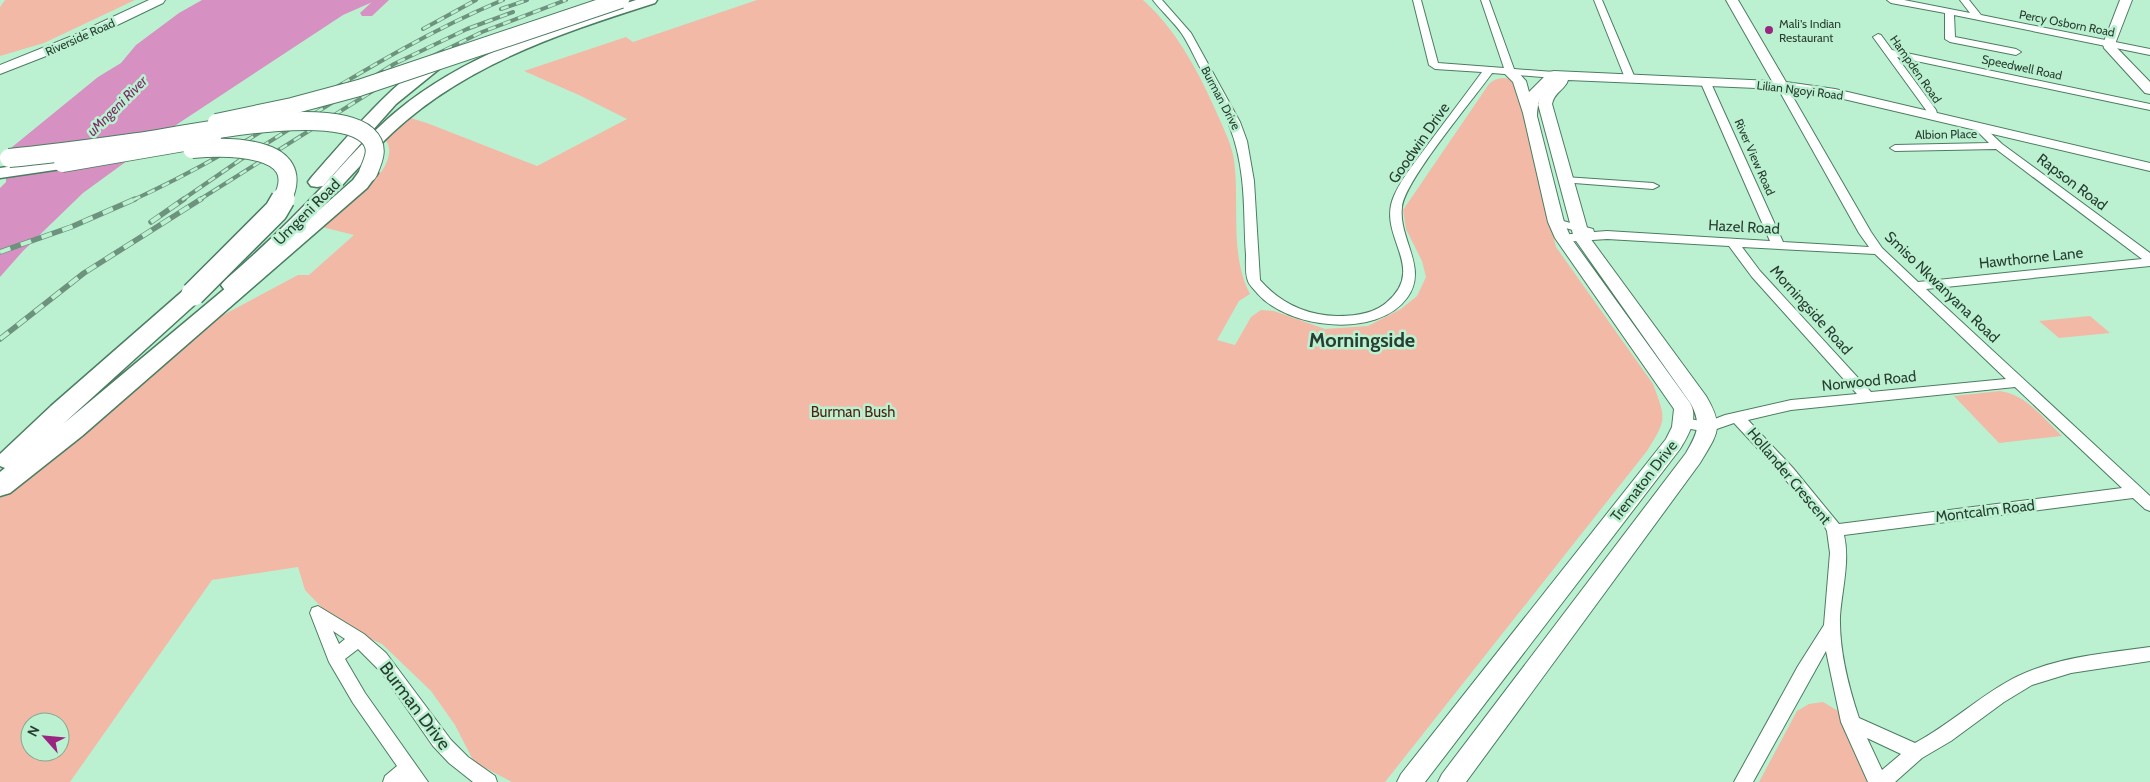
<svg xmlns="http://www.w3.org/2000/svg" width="2150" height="782" font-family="Cabin,sans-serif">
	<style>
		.green { fill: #f2b9a7; fill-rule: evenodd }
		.water { fill: #d690c1 }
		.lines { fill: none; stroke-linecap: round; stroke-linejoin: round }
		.river { fill: #d690c1; fill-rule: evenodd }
		.street-casing { stroke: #4b7d61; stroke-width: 2 }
		.secondary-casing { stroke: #4b7d61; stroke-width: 2 }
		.primary-casing { stroke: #4b7d61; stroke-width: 3 }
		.highway-casing { stroke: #4b7d61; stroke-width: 3 }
		.street { fill: #fff; fill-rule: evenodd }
		.secondary { fill: #fff; fill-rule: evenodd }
		.primary { fill: #fff; fill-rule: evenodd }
		.highway { fill: #fff; fill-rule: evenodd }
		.rail-far1-casing { stroke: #6d927d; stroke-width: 4 }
		.rail-casing { stroke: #6d927d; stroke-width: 5.5 }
		.rail-far1 { stroke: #bbf1d1; stroke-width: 2.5; stroke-dasharray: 8; stroke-linecap: butt }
		.rail { stroke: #bbf1d1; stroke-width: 4; stroke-dasharray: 11; stroke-linecap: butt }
		.primary-bridge-casing { stroke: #4b7d61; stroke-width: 18; stroke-linecap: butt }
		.highway-bridge-far1-casing { stroke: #4b7d61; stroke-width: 20; stroke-linecap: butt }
		.highway-bridge-casing { stroke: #4b7d61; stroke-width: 26; stroke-linecap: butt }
		.primary-bridge { stroke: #fff; stroke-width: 16 }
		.highway-bridge-far1 { stroke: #fff; stroke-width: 18 }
		.highway-bridge { stroke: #fff; stroke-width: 23 }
		.poi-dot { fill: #9a2580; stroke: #bbf1d1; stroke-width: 2 }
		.labels { text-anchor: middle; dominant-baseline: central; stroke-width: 5; stroke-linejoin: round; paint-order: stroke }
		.far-poi-label { font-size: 12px; fill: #293e32; stroke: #bbf1d1; text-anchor: start }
		.far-street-label { font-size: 12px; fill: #293e32; stroke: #bbf1d1 }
		.far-water-label { font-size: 14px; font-style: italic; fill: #7d2b69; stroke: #bbf1d1 }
		.street-label { font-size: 15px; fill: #293e32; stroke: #bbf1d1 }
		.park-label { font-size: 15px; fill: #521f0e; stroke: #bbf1d1 }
		.near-street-label { font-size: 18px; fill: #293e32; stroke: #bbf1d1 }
		.district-label { font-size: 20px; font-weight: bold; fill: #293e32; stroke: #bbf1d1 }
	</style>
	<rect width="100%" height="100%" fill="#bbf1d1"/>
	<!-- green -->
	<g class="green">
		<polygon points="5,0 135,0 44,43 0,56 0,7"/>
		<path d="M757,0H1143C1179,32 1201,77 1220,120C1225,132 1232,146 1234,160C1240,203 1229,254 1250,294L1239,301L1217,340L1235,345L1251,317L1261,310L1274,311L1325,329L1368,326L1401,309L1417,296L1426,277L1422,261L1406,229L1403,210L1489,84C1497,77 1506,76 1516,82L1526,129L1556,247L1653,384C1666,419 1667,419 1647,451L1385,782H512L474,762L455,725L431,691L382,644L352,631L328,614L305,590L298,567L212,580L70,782H0V498L212,321L298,275H309L354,235L322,227L382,171C388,161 393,149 385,139L407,117L427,123L537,166L627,119L581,96L524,71L626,37L633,42ZM30,722H60V752H30Z"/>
		<polygon points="2090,316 2110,333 2059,338 2039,321"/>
		<path d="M2000,391C2027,395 2043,418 2062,436L1999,443L1954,396Z"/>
		<polygon points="1823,702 1840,712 1883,782 1759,782 1797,711 1809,704"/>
	</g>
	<!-- water -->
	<polygon class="water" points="202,0 377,0 343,15 179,123 83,193 23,251 0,277 0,188 6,182 6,152 98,77 121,63 136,45 179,13"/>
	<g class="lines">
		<!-- river -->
		<polygon class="river" points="374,0 389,0 372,16 362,16 360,13"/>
		<defs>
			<g id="street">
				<path d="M1153,0H1162L1191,33L1240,122L1247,141L1254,181L1260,280C1280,303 1306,315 1337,316C1354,316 1374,314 1387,302C1428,267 1376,236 1394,196C1400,182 1409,170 1418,158C1439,129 1461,101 1482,72L1435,69L1429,65L1413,0H1421L1438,63L1504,68L1481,0H1489L1514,69L1554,72L1559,75L1554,78L1492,73C1473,100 1405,180 1402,207C1398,239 1429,268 1407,298C1377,339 1288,329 1257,293C1254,289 1249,285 1248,281C1245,274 1246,262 1246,255C1244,229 1245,204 1242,179C1237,133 1223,110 1202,71C1195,59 1190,46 1182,34C1174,22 1162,12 1153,0Z"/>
				<polygon points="1594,0 1602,0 1635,78 1633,80 1627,80 1625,78"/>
				<polygon points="1887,0 1904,0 1970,13 1960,0 1969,0 1981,15 2150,49 2150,55 1954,15 1955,37 2016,49 2021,52 2016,55 1950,42 1945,39 1945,13 1891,3"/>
				<polygon points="1878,34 1881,35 1892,50 2150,104 2150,110 1897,57 1936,110 1938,117 1937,119 1929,119 1926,110 1873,37"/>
				<path d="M1705,78L1710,81L1783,242L1869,247L1859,233L1776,85L1781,82L1786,85L1871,232L1882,248L1918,282L2142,259L1996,149L1895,151L1890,148L1895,145L1989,143L1973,127L1978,124L1982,125L2002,144L2150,253V266L1926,289L2150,496V511L2145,509L2133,498L1844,535C1850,561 1842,589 1840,616C1839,650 1848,685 1859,718L1915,743C1947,726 1974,701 2005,683C2049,657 2101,654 2150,647V661L2071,673L2032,685L2004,702L1951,741L1922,758L1895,782H1868L1841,722L1826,651L1753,782H1734L1798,666L1824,625L1830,553L1827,531L1824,525L1773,465L1734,423L1708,432L1679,427L1677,423L1679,419L1684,418L1707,422L1725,415L1791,400L1857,394L1752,277L1729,246L1607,239L1563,242L1557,238L1559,235L1583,233L1552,224L1550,222L1556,219L1593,229L1594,232L1607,231L1770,241L1700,81ZM1742,247L1875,254L2006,379L1871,392L1760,271ZM2015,387L2122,488L1839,524L1793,468L1748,420L1791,410ZM1867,738L1901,754L1882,770Z"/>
				<polygon points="1565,177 1653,183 1659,186 1653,189 1561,182 1559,180 1561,178"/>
				<path d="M318,606L364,634L386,653L451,740L468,757L495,776L497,782H473L449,763L433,746L382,673L358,649L345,659L365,693L428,782H383L385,776L397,766L353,703L329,662L310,613L312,608ZM333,631L345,639L339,644Z"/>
			</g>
			<g id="secondary">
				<polygon points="149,0 165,0 163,3 82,42 0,74 0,65 72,36"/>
				<path d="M1726,0H1738L1786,82L1835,89L2150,163V171L1835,97L1781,89L1568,80C1566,89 1554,92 1552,104L1590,238L1706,396C1725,428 1717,434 1700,463L1466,782H1438L1442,774L1686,453C1697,434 1702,425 1691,404L1574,238L1538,104L1540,98C1538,104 1537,110 1537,116L1564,222L1571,238L1690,403C1699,418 1688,436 1680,449L1425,782H1397L1401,774L1666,439L1672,427L1674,409L1555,238L1548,222L1523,113L1513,82L1503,72L1505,69H1515L1526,81L1529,92L1549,72L1554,71L1772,81Z"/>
				<polygon points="2120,0 2132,0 2115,44 2116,47 2150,82 2150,94 2145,93 2104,48 2103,44"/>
			</g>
			<g id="primary">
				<path d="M636,0H657L655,3C555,35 454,68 379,146C343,183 310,222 272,258C262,268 251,281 239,288C234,291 229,291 224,289L221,285L224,281C259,251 291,220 323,186C347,161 370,133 397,111C466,54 552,27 636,0Z"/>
				<path d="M442,57L447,58L449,61L396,104L323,186L317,187L311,186L308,182L311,178C338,148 404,66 442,57Z"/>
				<polygon points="62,159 68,160 70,164 68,168 0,178 0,168"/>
			</g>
			<polygon id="highway" points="368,167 375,169 378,173 367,188 82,436 10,493 0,496 0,472 5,468 0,466 0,454 51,406 185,289 193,287 201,289 204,294 201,299 63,424 319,210 353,180 361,169"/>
		</defs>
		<!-- street casing -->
		<use href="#street" class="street-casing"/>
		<!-- secondary casing -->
		<use href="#secondary" class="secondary-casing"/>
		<!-- primary casing -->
		<use href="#primary" class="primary-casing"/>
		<!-- highway casing -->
		<use href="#highway" class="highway-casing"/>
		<!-- street -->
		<use href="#street" class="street"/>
		<!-- secondary -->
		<use href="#secondary" class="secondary"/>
		<!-- primary -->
		<use href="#primary" class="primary"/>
		<!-- highway -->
		<use href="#highway" class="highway"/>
		<defs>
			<g id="rail-far1">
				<polyline points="501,9 527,0"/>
				<polyline points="423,29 476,0"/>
				<path d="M133,200C261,142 373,54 503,0"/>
				<polyline points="182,200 240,160 394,64 467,29 513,12"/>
				<polyline points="199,200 414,65 482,32 566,0"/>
			</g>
			<g id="rail">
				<polyline points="151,222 184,199"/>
				<polyline points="0,252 71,227 135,199"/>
				<polyline points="0,339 84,273 201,199"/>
			</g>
		</defs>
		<!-- rail-far1 casing -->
		<use href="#rail-far1" class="rail-far1-casing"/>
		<!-- rail casing -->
		<use href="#rail" class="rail-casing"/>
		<!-- rail-far1 -->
		<use href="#rail-far1" class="rail-far1"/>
		<!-- rail -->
		<use href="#rail" class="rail"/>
		<defs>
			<g id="primary-bridge">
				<polyline points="216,122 292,106 359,88 621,0"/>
				<polyline points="62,164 213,138"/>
			</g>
			<g id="highway-bridge-far1">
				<path d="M192,149C225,146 310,144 282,200"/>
				<path d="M9,158C52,154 95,148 138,142C186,135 330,103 367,135C380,147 374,159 368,173"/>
			</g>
			<polyline id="highway-bridge" points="193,294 276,211 283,199"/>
		</defs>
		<!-- primary-bridge casing -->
		<use href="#primary-bridge" class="primary-bridge-casing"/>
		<!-- highway-bridge-far1 casing -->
		<use href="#highway-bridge-far1" class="highway-bridge-far1-casing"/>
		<!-- highway-bridge casing -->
		<use href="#highway-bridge" class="highway-bridge-casing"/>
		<!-- primary-bridge -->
		<use href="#primary-bridge" class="primary-bridge"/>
		<!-- highway-bridge-far1 -->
		<use href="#highway-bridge-far1" class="highway-bridge-far1"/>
		<!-- highway-bridge -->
		<use href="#highway-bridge" class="highway-bridge"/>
	</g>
	<!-- markers -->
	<circle class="poi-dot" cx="1769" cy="30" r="5"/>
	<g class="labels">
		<!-- far-poi labels -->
		<g class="far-poi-label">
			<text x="1779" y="23">Mali's Indian<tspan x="1779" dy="14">Restaurant</tspan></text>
		</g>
		<!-- far-street labels -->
		<g class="far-street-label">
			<text transform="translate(2067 23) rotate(11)">Percy Osborn Road</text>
			<text transform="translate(80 37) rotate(-24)">Riverside Road</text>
			<text transform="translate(2022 67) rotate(12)">Speedwell Road</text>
			<text transform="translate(1916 69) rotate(55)">Hampden Road</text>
			<text transform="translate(1800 90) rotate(7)">Lilian Ngoyi Road</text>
			<text transform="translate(1221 98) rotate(62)">Burman Drive</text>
			<text transform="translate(1946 134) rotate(-1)">Albion Place</text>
			<text transform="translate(1755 157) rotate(66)">River View Road</text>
		</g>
		<!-- far-water labels -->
		<g class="far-water-label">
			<text transform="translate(117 106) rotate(-45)">uMngeni River</text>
		</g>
		<!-- street labels -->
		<g class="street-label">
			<text transform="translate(1419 143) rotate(-55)">Goodwin Drive</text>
			<text transform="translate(2072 182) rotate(37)">Rapson Road</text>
			<text transform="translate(307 212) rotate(-45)">Umgeni Road</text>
			<text transform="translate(1744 227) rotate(3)">Hazel Road</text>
			<text transform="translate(2031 258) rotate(-6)">Hawthorne Lane</text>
			<text transform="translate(1942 287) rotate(44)">Smiso Nkwanyana Road</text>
			<text transform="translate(1811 310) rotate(48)">Morningside Road</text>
			<text transform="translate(1869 381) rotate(-6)">Norwood Road</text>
			<text transform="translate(1789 476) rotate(50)">Hollander Crescent</text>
			<text transform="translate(1644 481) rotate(-52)">Trematon Drive</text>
			<text transform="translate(1985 511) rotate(-7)">Montcalm Road</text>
		</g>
		<!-- park labels -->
		<g class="park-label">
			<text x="853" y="412">Burman Bush</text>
		</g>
		<!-- near-street labels -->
		<g class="near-street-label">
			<text transform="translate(415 706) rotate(53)">Burman Drive</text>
		</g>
		<!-- district labels -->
		<g class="district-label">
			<text x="1362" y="340">Morningside</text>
		</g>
	</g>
	<!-- north arrow -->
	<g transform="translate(45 737) rotate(297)"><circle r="24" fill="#bbf1d1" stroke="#81a991"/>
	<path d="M0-4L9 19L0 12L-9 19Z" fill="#9a2580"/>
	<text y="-8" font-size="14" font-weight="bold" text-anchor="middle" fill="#293e32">N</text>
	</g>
</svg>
